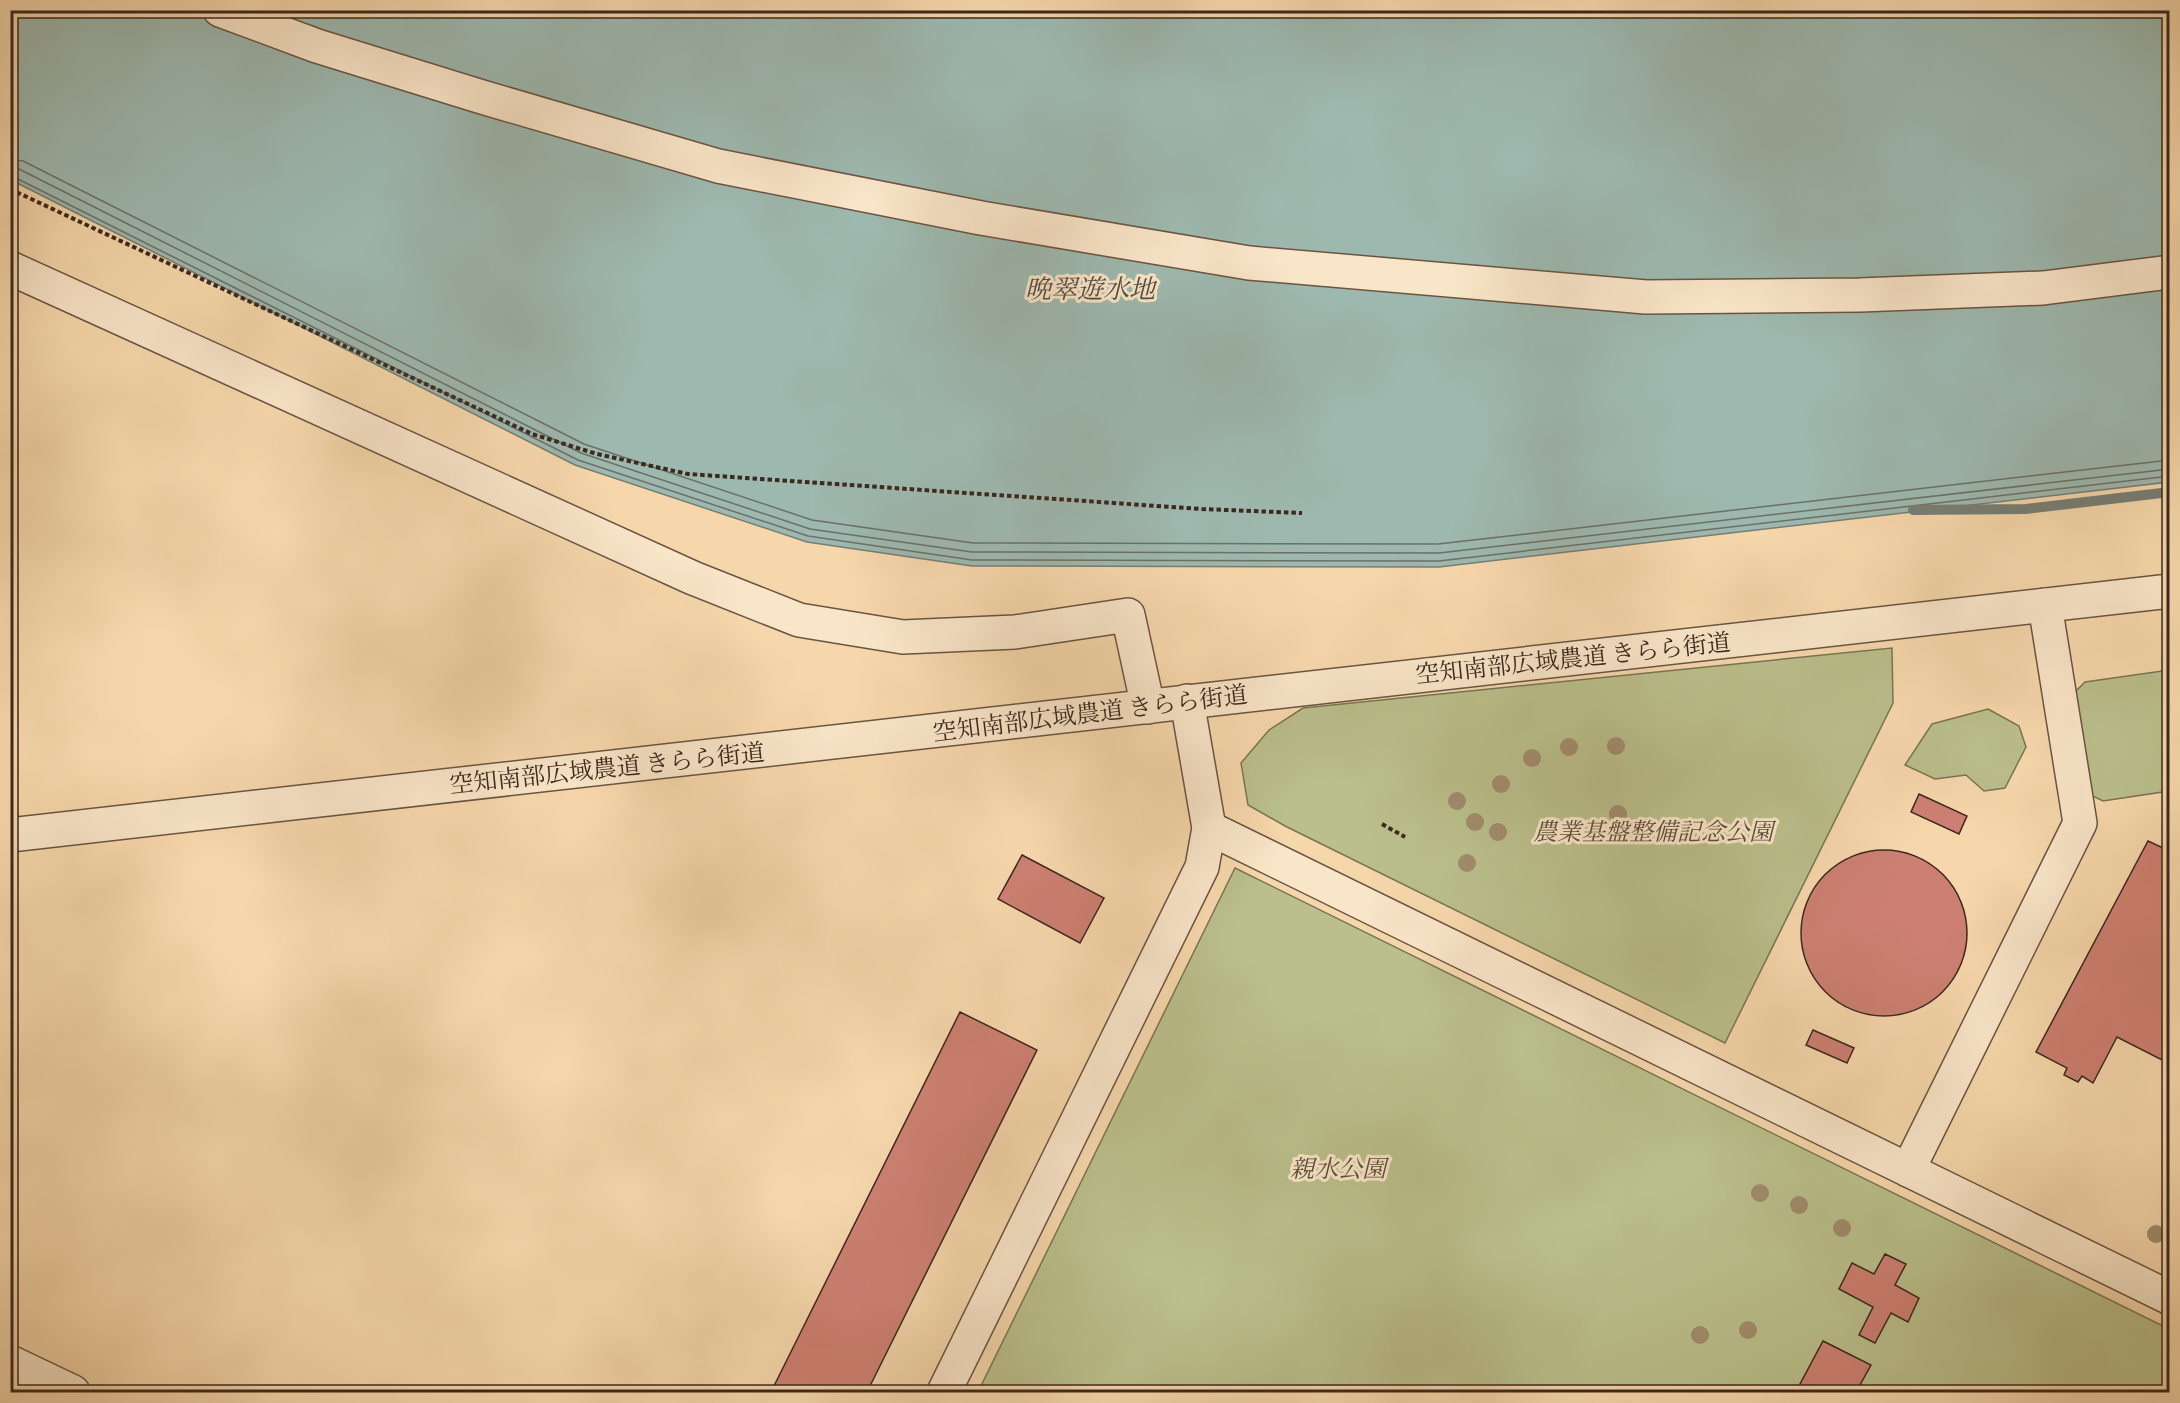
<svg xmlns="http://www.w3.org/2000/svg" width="2180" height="1403" font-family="'EB Garamond','Noto Serif JP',serif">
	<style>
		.green { fill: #babf8b; stroke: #7a7455; stroke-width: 1.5 }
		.water { fill: #9db8af; stroke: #767e75; stroke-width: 1.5 }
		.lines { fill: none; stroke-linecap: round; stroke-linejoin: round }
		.shore { stroke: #6c7067; stroke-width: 1.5 }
		.stream { stroke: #767e75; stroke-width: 10 }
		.building { fill: #cd8072; stroke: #3b281f; stroke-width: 1.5 }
		.minor-casing { stroke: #6a5442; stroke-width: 36 }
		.path { stroke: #3b281f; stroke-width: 4; stroke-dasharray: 4.5 3; stroke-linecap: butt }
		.minor { stroke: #f9e5c8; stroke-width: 33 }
		.tree { fill: #a18c6d }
		.labels { text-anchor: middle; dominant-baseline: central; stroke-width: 6; stroke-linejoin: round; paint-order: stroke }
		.street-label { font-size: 24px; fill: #3b281f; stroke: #f9e5c8 }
		.park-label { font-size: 24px; font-style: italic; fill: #5b4e3a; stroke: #f9e5c8 }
		.water-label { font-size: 26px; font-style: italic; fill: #544c43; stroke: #f9e5c8 }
	</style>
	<rect width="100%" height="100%" fill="#f6d7ab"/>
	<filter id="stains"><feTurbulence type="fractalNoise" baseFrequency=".00333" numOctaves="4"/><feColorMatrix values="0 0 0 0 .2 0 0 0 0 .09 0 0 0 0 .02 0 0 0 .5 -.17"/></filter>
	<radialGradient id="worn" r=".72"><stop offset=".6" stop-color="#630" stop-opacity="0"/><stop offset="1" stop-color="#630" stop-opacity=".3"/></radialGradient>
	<!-- green -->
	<g class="green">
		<polygon points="1892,648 1893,703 1725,1043 1285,826 1248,805 1241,763 1269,730 1303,708"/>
		<polygon points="2169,670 2169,791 2103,801 2070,785 2072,695 2085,682"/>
		<polygon points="1988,709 2019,726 2026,747 2005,788 1984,791 1966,775 1935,779 1905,765 1932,724"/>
		<polygon points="1235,868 2169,1329 2169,1392 978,1392"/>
	</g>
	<!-- water -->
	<polygon class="water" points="10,11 2169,11 2169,482 1439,567 972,566 807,542 575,465 11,180"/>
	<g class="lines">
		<!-- shore -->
		<g class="shore">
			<polyline points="10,159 23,161 584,444 812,520 973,543 1438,544 2170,460"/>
			<polyline points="10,168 19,169 581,453 810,529 972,552 1439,553 2170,469"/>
			<polyline points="10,175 578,460 808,536 972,560 1439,561 2170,476"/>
		</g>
		<!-- stream -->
		<polyline class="stream" points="1913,510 2026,509 2170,492"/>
	</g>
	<!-- building -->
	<g class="building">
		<polygon points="1919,794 1967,816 1959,834 1911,812"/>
		<polygon points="2148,841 2163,848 2167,842 2170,843 2170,1064 2117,1037 2093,1083 2082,1076 2078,1082 2064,1075 2067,1068 2036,1052"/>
		<circle cx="1884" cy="933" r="83"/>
		<polygon points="1022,855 1104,898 1080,943 998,899"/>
		<polygon points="960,1012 1037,1050 867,1392 771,1392"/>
		<polygon points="1813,1030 1854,1048 1847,1063 1806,1045"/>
		<polygon points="1885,1254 1906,1264 1895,1285 1919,1298 1908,1322 1891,1313 1875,1343 1859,1335 1873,1307 1839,1289 1852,1263 1874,1274"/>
		<polygon points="1823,1341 1871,1365 1856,1392 1811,1392 1799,1386"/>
	</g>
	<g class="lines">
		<defs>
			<g id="minor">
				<polyline points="220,10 317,46 482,97 718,166 981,218 1249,263 1646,297 1860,295 2043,288 2170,272"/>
				<polyline points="10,268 693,578 799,620 903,637 1015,632 1128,615 1148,707"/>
				<polyline points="1209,828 2170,1298"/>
				<polyline points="10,835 2170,591"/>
				<polyline points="1908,1170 2080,823 2045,605"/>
				<polyline points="10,1362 73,1392"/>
				<polyline points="944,1392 1202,867 1209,828 1187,701"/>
			</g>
		</defs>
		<!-- minor casing -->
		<use href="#minor" class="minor-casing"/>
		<!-- path -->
		<g class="path">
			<polyline points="10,189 532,434 597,454 688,474 1202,509 1302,513"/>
			<polyline points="1382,824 1405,837"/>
			<path d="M1587,1392C1619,1389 1650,1384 1681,1392"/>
		</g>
		<!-- minor -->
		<use href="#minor" class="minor"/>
	</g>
	<!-- trees -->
	<g class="tree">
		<circle cx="1616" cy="746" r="9"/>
		<circle cx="1569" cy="747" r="9"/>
		<circle cx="1532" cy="758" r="9"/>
		<circle cx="1501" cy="784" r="9"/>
		<circle cx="1457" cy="801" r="9"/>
		<circle cx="1618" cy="814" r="9"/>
		<circle cx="1475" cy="822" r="9"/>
		<circle cx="1498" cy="832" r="9"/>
		<circle cx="1467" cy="863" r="9"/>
		<circle cx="1760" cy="1193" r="9"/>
		<circle cx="1799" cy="1205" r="9"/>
		<circle cx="1842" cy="1228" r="9"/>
		<circle cx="2156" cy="1234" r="9"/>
		<circle cx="1748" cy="1330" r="9"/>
		<circle cx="1700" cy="1335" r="9"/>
	</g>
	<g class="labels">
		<!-- street labels -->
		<g class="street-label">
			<text transform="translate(1573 658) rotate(-6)">空知南部広域農道 きらら街道</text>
			<text transform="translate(1090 713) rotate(-7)">空知南部広域農道 きらら街道</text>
			<text transform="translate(607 768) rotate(-6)">空知南部広域農道 きらら街道</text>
		</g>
		<!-- park labels -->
		<g class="park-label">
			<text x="1653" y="831">農業基盤整備記念公園</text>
			<text x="1338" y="1168">親水公園</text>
		</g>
		<!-- water labels -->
		<g class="water-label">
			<text x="1090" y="289">晩翠遊水地</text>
		</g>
	</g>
	<!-- margin -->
	<rect width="2180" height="1403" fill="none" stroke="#f6d7ab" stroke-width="36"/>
	<rect x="12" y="12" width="2156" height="1379" fill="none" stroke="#3b281f" stroke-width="3"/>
	<rect x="18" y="18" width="2144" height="1367" fill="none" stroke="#3b281f" stroke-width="1.5"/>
	<rect width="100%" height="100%" filter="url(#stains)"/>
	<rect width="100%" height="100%" fill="url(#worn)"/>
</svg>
